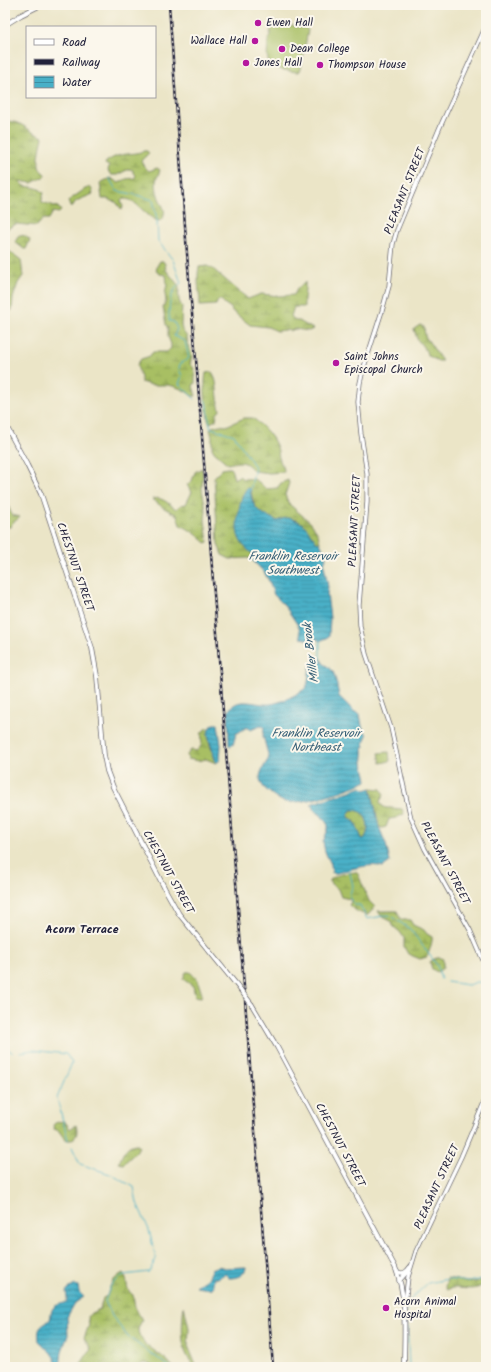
<svg xmlns="http://www.w3.org/2000/svg" width="491" height="1372" font-family="Kalam,sans-serif">
	<style>
		.wetland { fill: url(#wetland-marsh); stroke: #657050 }
		.green { fill: #a8bf64; stroke: #657050 }
		.water { fill: url(#water-rules); stroke: #356981; fill-rule: evenodd }
		.lines { fill: none; stroke-linecap: round; stroke-linejoin: round }
		.stream { stroke: #48b0c7; stroke-width: 1 }
		.tertiary-casing { stroke: #68666c; stroke-width: 5 }
		.secondary-casing { stroke: #68666c; stroke-width: 5.5 }
		.tertiary { stroke: #fff; stroke-width: 3.5 }
		.secondary { stroke: #fff; stroke-width: 4 }
		.rail-casing { stroke: #22223b; stroke-width: 2.5 }
		.rail { stroke: #fbf7ec; stroke-width: 1; stroke-dasharray: 3; stroke-linecap: butt }
		.secondary-bridge-casing { stroke: #68666c; stroke-width: 5.5; stroke-linecap: butt }
		.secondary-bridge { stroke: #fff; stroke-width: 4 }
		.poi-dot { fill: #b5179e; stroke: #fbf7ec; stroke-width: 1.5 }
		.labels { text-anchor: middle; dominant-baseline: central; stroke-width: 4; stroke-linejoin: round; paint-order: stroke }
		.poi-label { font-size: 11px; fill: #22223b; stroke: #fbf7ec; text-anchor: start }
		.street-label { font-size: 11px; fill: #22223b; stroke: #fbf7ec }
		.water-label { font-size: 12px; font-style: italic; fill: #315b73; stroke: #fbf7ec }
		.neighbourhood-label { font-size: 12px; font-weight: bold; fill: #22223b; stroke: #fbf7ec }
	</style>
	<defs>
		<pattern id="wetland-marsh" width="20" height="14" patternUnits="userSpaceOnUse"><rect width="20" height="14" fill="#a8bf64"/><path d="M1 5h8M5 5V1M11 12h8M15 12V8" fill="none" stroke="#889b54"/></pattern>
		<pattern id="water-rules" width="6" height="5" patternUnits="userSpaceOnUse"><rect width="6" height="5" fill="#48b0c7"/><path d="M0 2.5h6" fill="none" stroke="#3c8fa3"/></pattern>
	</defs>
	<rect width="100%" height="100%" fill="#fbf7ec"/>
	<filter id="ink" filterUnits="userSpaceOnUse"><feTurbulence type="fractalNoise" baseFrequency=".025" numOctaves="2"/><feDisplacementMap in="SourceGraphic" scale="8" xChannelSelector="R" yChannelSelector="G"/><feConvolveMatrix kernelMatrix="1 2 1 2 8 2 1 2 1" color-interpolation-filters="sRGB"/></filter>
	<filter id="wash" filterUnits="userSpaceOnUse"><feTurbulence type="fractalNoise" baseFrequency=".012" numOctaves="4" result="noise"/><feDisplacementMap in="SourceGraphic" scale="16" xChannelSelector="R" yChannelSelector="G"/><feGaussianBlur stdDeviation="0.9" result="paint"/><feColorMatrix in="noise" values="0 0 0 0 0 0 0 0 0 0 0 0 0 0 0 0 0 1.4 0 .05"/><feComposite in="paint" operator="in"/></filter>
	<g filter="url(#wash)">
		<rect width="100%" height="100%" fill="#ebe5c7"/>
		<!-- wetland -->
		<g class="wetland">
			<path d="M5,121C24,121 28,132 43,137C41,146 38,157 39,166C39,169 43,172 45,174V176L32,183L19,181L24,186C31,187 39,187 44,193L42,199V202L58,207L61,211L59,213L53,212L49,219H43L37,226L16,224L5,230Z"/>
			<path d="M144,151H147L149,153L141,161L143,165L149,171L157,168L160,170C159,174 156,178 156,182C156,186 157,192 158,195C160,204 171,214 159,221C145,218 134,194 121,200L123,207L122,210L116,202L111,201L108,199H102L100,183L110,178L119,183L126,179L134,178L136,176L133,173V170L129,169L117,175H111L108,171L109,166L105,164L106,162C121,151 129,156 144,151Z"/>
			<polygon points="91,187 93,194 76,201 72,207 70,207 68,201 85,189"/>
			<polygon points="19,235 25,236 30,240 26,249 24,249 15,242"/>
			<polygon points="5,248 21,260 23,276 18,283 13,298 12,310 5,317"/>
			<path d="M160,261H163L165,264L166,270L179,286C179,292 177,301 182,306L181,325L182,330L187,337L188,345L192,356L190,364L193,367L195,372V383L193,386L196,396H192C187,391 174,385 166,385C157,385 151,386 141,382C142,376 138,371 137,365L141,359L150,356L151,354L153,352H167L171,348V344L168,337V329L166,325L163,308L166,301L165,294L167,284L166,275L160,274L156,271L157,266Z"/>
			<path d="M207,266L213,269L248,299L261,294L279,296L294,295L297,289L305,282C306,292 303,297 304,307H294L291,316L295,321H299L313,329L309,331L295,329L290,331L285,330L277,331L268,327L250,325L232,311L231,308L225,304L221,300H218L216,305L200,306C200,293 196,280 199,267Z"/>
			<polygon points="420,325 424,327 425,336 442,361 438,361 427,355 426,351 417,339 414,329"/>
			<path d="M212,372C218,378 217,400 220,410L217,414L216,420L210,423L208,420C206,405 203,388 206,373Z"/>
			<path d="M244,418H253C263,426 275,438 278,451C279,454 278,457 280,460C281,466 284,465 284,472L269,473L254,471C244,460 242,461 228,464L214,452L212,448V437L210,429L212,427L220,425L226,426Z"/>
			<path d="M202,468L203,476L202,489L206,510L205,520L208,542L206,543C199,536 190,529 180,525L177,515C167,510 160,506 152,499C161,496 168,503 176,509L181,505L186,504L192,492L187,485L192,481L195,472Z"/>
			<path d="M227,468H231L234,479L239,476L243,479C255,477 258,481 266,489L277,488L281,483L288,480L289,483L285,495L289,504L311,523L318,534L320,543H316L297,520L282,519L277,521C259,511 254,512 251,490L250,552L253,554L252,560L248,558L230,559L222,555L218,544L214,477L222,469Z"/>
			<path d="M5,504L8,506L12,515L20,517C17,521 12,521 10,527H6Z"/>
			<path d="M209,728C206,741 213,751 216,763L206,759L198,761L188,759L187,755L191,750L197,751C205,743 200,741 202,732L205,729Z"/>
			<polygon points="371,788 381,789 384,795 380,801 381,805 386,808 392,808 402,809 404,814 396,818 389,819 386,827 382,828 379,827"/>
			<path d="M351,810C366,808 373,828 364,839H362L355,822L348,815Z"/>
			<path d="M356,872L358,874L369,901L375,907L368,915C363,915 352,909 349,905L351,902L350,899L341,897L338,889L330,883V880C336,874 347,873 356,872Z"/>
			<path d="M378,911H397L401,920H410L413,925L424,930L427,934L432,937C433,941 429,952 427,957L420,959L408,954L404,947V938L400,932L394,927L390,921L382,917Z"/>
			<polygon points="437,958 442,958 443,960 443,968 437,972 432,969 430,962 434,959"/>
			<polygon points="186,972 190,972 197,979 202,994 201,997 195,996 193,986 183,979"/>
			<path d="M63,1121L66,1123L70,1129L76,1125C78,1132 77,1136 72,1140H65L59,1131L54,1129L53,1125L55,1123Z"/>
			<path d="M135,1144L139,1146C136,1155 129,1157 124,1164L119,1163C122,1155 125,1146 135,1144Z"/>
			<path d="M123,1273C130,1280 123,1288 133,1295L135,1307L142,1320C141,1323 139,1326 138,1329C138,1342 156,1351 164,1358C168,1360 170,1364 173,1367C168,1367 160,1368 156,1367C148,1364 144,1361 137,1367H79L81,1363L91,1349L84,1338L89,1325L88,1317L91,1313L100,1309L103,1298L107,1296C110,1285 112,1279 123,1273Z"/>
			<path d="M447,1278C463,1280 469,1287 486,1278V1283C483,1285 480,1287 477,1288C467,1291 453,1285 447,1290L445,1287Z"/>
			<path d="M184,1306L189,1328L188,1346L197,1367H194C191,1361 187,1357 185,1351C181,1340 182,1317 184,1306Z"/>
		</g>
		<!-- green -->
		<g class="green">
			<path d="M276,22L306,28L308,30L301,69L299,72C294,72 275,69 271,65C263,57 270,36 272,25L273,23Z"/>
			<polygon points="389,752 390,761 381,763 379,753"/>
		</g>
		<!-- water -->
		<g class="water">
			<path d="M247,488H249C251,492 251,496 252,500C256,513 267,515 277,521L285,518H292L293,520C301,520 308,528 311,535L314,537L316,542L320,543C323,548 323,552 326,557L324,565L328,587L327,594L330,618L329,635L327,638L319,641L318,639L311,640L301,638L299,627L285,606L274,595L269,581L264,572L252,560L253,554C234,540 236,529 239,509C241,501 242,494 247,488Z"/>
			<path d="M315,659H321L323,663L333,671L336,681L339,696L355,712L360,714L362,726L367,735L364,742L365,747L363,749C364,754 362,758 363,762C363,767 367,775 367,781C350,789 306,804 287,802C281,802 274,796 269,792C253,780 262,770 269,758L263,736L264,727L261,726L250,730L247,727L236,734L233,745L230,746L229,745L228,712C237,694 256,706 271,704C283,702 296,695 306,688C311,678 306,667 315,659Z"/>
			<polygon points="214,724 218,724 221,745 220,760 216,763 208,735 209,728"/>
			<path d="M362,787L365,790L371,788L379,827L386,844L390,862L383,867C372,863 355,868 344,871C340,872 336,874 332,873L331,864L325,852L323,842L328,829V825L321,815L315,811L311,804ZM351,810C366,808 373,828 364,839H362L355,822L348,817V815Z"/>
			<path d="M218,1266L225,1268L246,1267V1268C244,1276 236,1278 229,1278L225,1274L217,1278H214L213,1283L214,1286L211,1289L196,1287C202,1280 211,1280 211,1269Z"/>
			<path d="M75,1285L78,1286L79,1292L84,1297L75,1303L67,1317L68,1335L62,1351L60,1367H57C55,1354 48,1350 39,1341C38,1328 38,1326 50,1320C51,1315 51,1310 54,1307C62,1301 70,1307 66,1292L68,1289Z"/>
		</g>
		<g class="lines">
			<!-- stream -->
			<g class="stream">
				<path d="M109,178L117,191L133,194L153,200L157,220L158,241L173,260L181,283C169,292 169,307 169,321L174,322L177,329L174,336L185,341L189,358L180,364L179,369L182,376L179,384L195,399"/>
				<path d="M205,400C211,412 207,418 211,428L234,435L255,467L250,491"/>
				<polyline points="320,659 320,640"/>
				<polyline points="349,869 353,886 350,893 350,899 355,905 360,905 367,919 389,915 410,929 437,965 441,979"/>
				<polyline points="447,982 468,985 477,982 486,983"/>
				<polyline points="5,1048 12,1052"/>
				<polyline points="20,1052 32,1050 66,1054 72,1063 57,1098 68,1140"/>
				<polyline points="72,1147 80,1164 110,1174 134,1187 137,1203 149,1230 156,1259 149,1272 123,1275 111,1285 105,1301 112,1316 128,1337 170,1367"/>
				<polyline points="407,1312 411,1299 428,1283 448,1279 468,1282 481,1279 486,1276"/>
				<polyline points="407,1320 409,1367"/>
			</g>
		</g>
	</g>
	<g filter="url(#ink)">
		<g class="lines">
			<defs>
				<g id="tertiary">
					<polyline points="486,26 440,127 397,230 393,244 389,286 382,311 363,370 360,383 358,402 361,434 367,474 367,502 359,605 360,626 366,654 391,728 406,797 411,818 425,849 470,930 486,967"/>
					<path d="M397,1272C403,1274 406,1273 410,1267"/>
					<polyline points="399,1281 407,1272"/>
					<polyline points="405,1304 408,1277 416,1251 461,1157 486,1098"/>
				</g>
				<g id="secondary">
					<polyline points="5,25 21,15 41,5"/>
					<polyline points="5,424 27,465 41,494 92,648 97,676 104,756 107,771 113,787 165,889 179,914 236,984"/>
					<path d="M252,1005L277,1047L395,1267C408,1298 404,1334 404,1367"/>
				</g>
			</defs>
			<!-- tertiary casing -->
			<use href="#tertiary" class="tertiary-casing"/>
			<!-- secondary casing -->
			<use href="#secondary" class="secondary-casing"/>
			<!-- tertiary -->
			<use href="#tertiary" class="tertiary"/>
			<!-- secondary -->
			<use href="#secondary" class="secondary"/>
			<defs>
				<polyline id="rail" points="169,5 188,267 197,371 273,1367"/>
			</defs>
			<!-- rail casing -->
			<use href="#rail" class="rail-casing"/>
			<!-- rail -->
			<use href="#rail" class="rail"/>
			<defs>
				<polyline id="secondary-bridge" points="236,984 252,1005"/>
			</defs>
			<!-- secondary-bridge casing -->
			<use href="#secondary-bridge" class="secondary-bridge-casing"/>
			<!-- secondary-bridge -->
			<use href="#secondary-bridge" class="secondary-bridge"/>
		</g>
	</g>
	<!-- markers -->
	<g class="poi-dot">
		<circle cx="258" cy="23" r="4"/>
		<circle cx="255" cy="41" r="4"/>
		<circle cx="282" cy="49" r="4"/>
		<circle cx="246" cy="63" r="4"/>
		<circle cx="320" cy="65" r="4"/>
		<circle cx="336" cy="363" r="4"/>
		<circle cx="386" cy="1308" r="4"/>
	</g>
	<g class="labels">
		<!-- poi labels -->
		<g class="poi-label">
			<text x="266" y="23">Ewen Hall</text>
			<text x="247" y="41" text-anchor="end">Wallace Hall</text>
			<text x="290" y="49">Dean College</text>
			<text x="254" y="63">Jones Hall</text>
			<text x="328" y="65">Thompson House</text>
			<text x="344" y="357">Saint Johns<tspan x="344" dy="13">Episcopal Church</tspan></text>
			<text x="394" y="1302">Acorn Animal<tspan x="394" dy="13">Hospital</tspan></text>
		</g>
		<!-- street labels -->
		<g class="street-label">
			<text transform="translate(405 191) rotate(-68)">PLEASANT STREET</text>
			<text transform="translate(355 521) rotate(-87)">PLEASANT STREET</text>
			<text transform="translate(75 567) rotate(71)">CHESTNUT STREET</text>
			<text transform="translate(445 863) rotate(62)">PLEASANT STREET</text>
			<text transform="translate(168 872) rotate(61)">CHESTNUT STREET</text>
			<text transform="translate(340 1145) rotate(62)">CHESTNUT STREET</text>
			<text transform="translate(437 1187) rotate(-65)">PLEASANT STREET</text>
		</g>
		<!-- water labels -->
		<g class="water-label">
			<text x="293" y="556">Franklin Reservoir<tspan x="293" dy="14">Southwest</tspan></text>
			<text transform="translate(311 653) rotate(-97)">Miller Brook</text>
			<text x="316" y="733">Franklin Reservoir<tspan x="316" dy="14">Northeast</tspan></text>
		</g>
		<!-- neighbourhood labels -->
		<g class="neighbourhood-label">
			<text x="82" y="929">Acorn Terrace</text>
		</g>
	</g>
	<!-- margin -->
	<rect width="491" height="1372" fill="none" stroke="#fbf7ec" stroke-width="20"/>
	<!-- legend -->
	<rect x="26" y="26" width="130" height="72" fill="#fbf7ec" stroke="#a4a2a5"/>
	<rect x="34" y="39" width="20" height="6" fill="#ffffff" stroke="#a4a2a5"/>
	<text x="62" y="46" font-size="12" fill="#22223b">Road</text>
	<rect x="34" y="59" width="20" height="6" fill="#22223b" stroke="#a4a2a5"/>
	<text x="62" y="66" font-size="12" fill="#22223b">Railway</text>
	<rect x="34" y="76" width="20" height="12" fill="url(#water-rules)" stroke="#a4a2a5"/>
	<text x="62" y="86" font-size="12" fill="#22223b">Water</text>
</svg>
